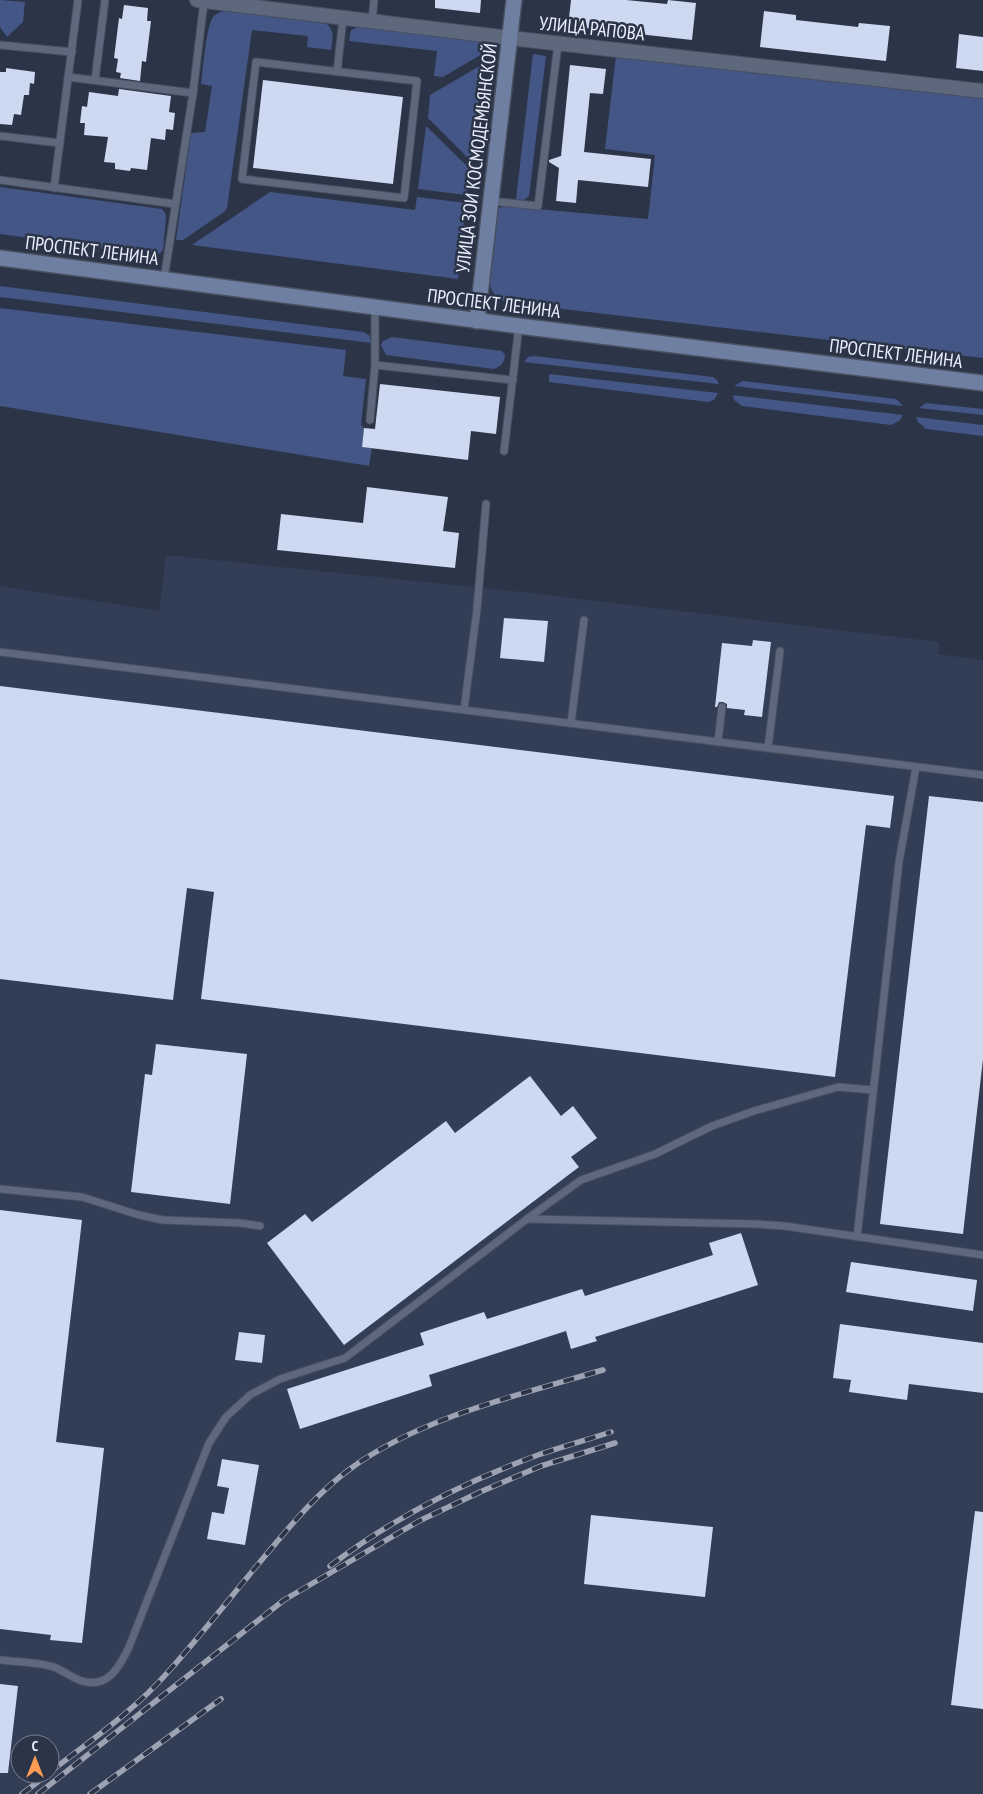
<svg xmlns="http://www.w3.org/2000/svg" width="983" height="1794" font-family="'PT Sans Narrow',sans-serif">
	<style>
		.built { fill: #323d56; fill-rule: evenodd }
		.green { fill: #435686 }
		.building { fill: #cdd8f1 }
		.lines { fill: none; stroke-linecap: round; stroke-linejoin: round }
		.lane-casing { stroke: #484f5f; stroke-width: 9 }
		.street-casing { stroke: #484f5f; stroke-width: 16 }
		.secondary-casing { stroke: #484f5f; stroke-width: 18 }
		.lane { stroke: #5e687d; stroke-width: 7 }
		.street { stroke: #5e687d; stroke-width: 14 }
		.secondary { stroke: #6f7fa2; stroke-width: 15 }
		.rail-casing { stroke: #9da3b3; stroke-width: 5.5 }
		.rail { stroke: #2c3448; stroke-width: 4; stroke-dasharray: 11; stroke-linecap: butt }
		.labels { text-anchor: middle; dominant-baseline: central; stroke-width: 5; stroke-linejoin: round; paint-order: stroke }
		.street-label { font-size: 19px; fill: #ebf0fd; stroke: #2c3448 }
	</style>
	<rect width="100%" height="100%" fill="#2c3448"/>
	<!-- built -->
	<path class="built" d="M166,555L513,591L939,642L938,654L983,660V1794H0V586L159,611ZM20,1744H50V1774H20Z"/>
	<!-- green -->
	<g class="green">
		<polygon points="0,0 25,2 23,22 7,37 0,27"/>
		<path d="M227,11L324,22C335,29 333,38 331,50L307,47L308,36L252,30L227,208L224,212L183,240H176L191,133L205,132L212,86L201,84C203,71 206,26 213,17C217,13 221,11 227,11Z"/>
		<polygon points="360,26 485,41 484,53 443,77 434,76 437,51 349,41 351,30"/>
		<polygon points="533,54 546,56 529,196 524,200 516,199"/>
		<path d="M616,55L983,96V358L511,303C500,301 492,295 490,284L498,209L503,206L648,219L655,155L605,149Z"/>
		<polygon points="483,64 471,161 428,118 430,95"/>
		<polygon points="426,126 470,169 466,195 418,189"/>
		<polygon points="0,187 162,209 165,213 166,217 163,250 160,253 156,255 0,234"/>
		<polygon points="270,192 415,210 417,197 466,203 458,279 192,245"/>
		<polygon points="0,286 363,332 369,335 372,343 0,297"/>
		<polygon points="0,308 346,350 343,376 366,379 361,425 364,428 362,447 372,448 369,466 0,406"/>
		<path d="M392,337L502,351L505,355C504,364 501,366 494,369L386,355L381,345L383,341Z"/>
		<polygon points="534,356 713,377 717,380 719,384 524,362 528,357"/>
		<polygon points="549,374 718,393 714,400 708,402 549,382"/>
		<polygon points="743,381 896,399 903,406 734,386"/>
		<polygon points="733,395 903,415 899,421 891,425 742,406 734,400"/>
		<polygon points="926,403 983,409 983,415 919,408"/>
		<polygon points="916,417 983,425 983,436 926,429 918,422"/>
	</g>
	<!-- building -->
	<g class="building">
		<polygon points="435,0 481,0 480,13 435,8"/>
		<polygon points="571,0 626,0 667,4 668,0 696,3 692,40 576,27 569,18"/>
		<polygon points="124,5 148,8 147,21 151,21 146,62 142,61 140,81 120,78 121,73 116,72 118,59 114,58 119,18 122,19"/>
		<polygon points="764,11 796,15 796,20 858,27 859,23 890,26 886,61 760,47"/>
		<polygon points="959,34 983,37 983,71 956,68"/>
		<polygon points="570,65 606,69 603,94 590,93 584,152 651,159 648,187 578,180 576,203 556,201 559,168 549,162 549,160 561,156"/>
		<polygon points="6,68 35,72 34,84 30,83 29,95 24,95 21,115 14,114 12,125 0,124 0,72 6,72"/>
		<polygon points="263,80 403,97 393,184 253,168"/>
		<polygon points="119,89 171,96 169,112 175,113 173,130 166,129 165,140 151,138 147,170 131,168 130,171 115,169 115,163 104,162 108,137 84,135 85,123 80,123 82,106 87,107 89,92 118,96"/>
		<polygon points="380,384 500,397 496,434 471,431 468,460 362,447 364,428 375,429"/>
		<polygon points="367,487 448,497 443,531 459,533 455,568 277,550 281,514 363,523"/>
		<polygon points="504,618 548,621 544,662 500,658"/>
		<polygon points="753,640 771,642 762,717 744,715 745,710 727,708 727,704 723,702 719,702 717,707 715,707 722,643 752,646"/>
		<polygon points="0,686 894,796 890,828 866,825 835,1077 201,999 214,892 187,888 173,1000 0,979"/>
		<polygon points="929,796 983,802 983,1059 963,1234 880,1224"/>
		<polygon points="156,1044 247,1054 230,1204 131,1192 145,1074 152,1075"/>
		<polygon points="530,1076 561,1116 573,1106 597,1138 571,1157 579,1167 344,1345 267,1243 305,1214 312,1222 446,1121 455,1133"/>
		<polygon points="0,1210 82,1220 56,1442 104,1448 82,1643 50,1640 51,1635 0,1629"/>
		<polygon points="741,1233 758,1285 595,1337 597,1341 571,1349 566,1331 429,1375 432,1386 300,1429 287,1389 424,1345 420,1333 484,1312 487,1319 582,1289 585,1296 713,1255 709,1243"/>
		<polygon points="851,1262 977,1280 973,1311 846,1292"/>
		<polygon points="840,1324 983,1343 983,1393 909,1384 907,1400 849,1392 851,1380 833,1378"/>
		<polygon points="239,1332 265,1335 262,1363 235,1360"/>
		<polygon points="222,1459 259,1465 245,1545 207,1539 212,1512 224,1514 229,1488 217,1486"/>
		<polygon points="975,1511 983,1512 983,1709 951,1705"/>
		<polygon points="591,1515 713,1527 705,1597 584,1584"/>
		<polygon points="0,1684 18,1686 8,1773 0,1773"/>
	</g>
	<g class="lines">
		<defs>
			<g id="lane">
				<polyline points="372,22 374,0"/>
				<polyline points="0,45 72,52"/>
				<polygon points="256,62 417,81 404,198 242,179"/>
				<polyline points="337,72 343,18"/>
				<polyline points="68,77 193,93"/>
				<polyline points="95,80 105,0"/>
				<polyline points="0,136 60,143"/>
				<polyline points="0,180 175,204"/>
				<polyline points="54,188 78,0"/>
				<polyline points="491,201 538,206 558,44"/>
				<polyline points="164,279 193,93 204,1"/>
				<polyline points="375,365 513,380"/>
				<polyline points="370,420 375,365 375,307"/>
				<polyline points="504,451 519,326"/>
				<polyline points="0,652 983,775"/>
				<polyline points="464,710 477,609 486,504"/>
				<polyline points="571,723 584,620"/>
				<polyline points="718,742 722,707"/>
				<polyline points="768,748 780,651"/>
				<polyline points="0,1189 82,1197 139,1215 163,1220 240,1223 260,1226"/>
				<polyline points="527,1219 755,1224 785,1226 983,1255"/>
				<polyline points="857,1237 899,862 916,767"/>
				<path d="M0,1660C16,1662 34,1662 50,1666C61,1668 71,1678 82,1681C108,1689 120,1666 129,1647L209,1443L226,1417L250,1395L280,1379L345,1358L527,1219L581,1180L655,1154L712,1126L754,1111L838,1087L873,1090"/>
			</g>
			<polyline id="street" points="197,0 510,38 983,91"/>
			<g id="secondary">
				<polyline points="0,258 535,328 983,383"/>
				<polyline points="477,321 514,0"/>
			</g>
		</defs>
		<!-- lane casing -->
		<use href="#lane" class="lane-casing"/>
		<!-- street casing -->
		<use href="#street" class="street-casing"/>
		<!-- secondary casing -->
		<use href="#secondary" class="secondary-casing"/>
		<!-- lane -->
		<use href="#lane" class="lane"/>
		<!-- street -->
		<use href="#street" class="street"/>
		<!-- secondary -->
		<use href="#secondary" class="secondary"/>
		<defs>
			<g id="rail">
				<path d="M330,1566C393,1518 464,1482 538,1455C562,1447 586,1440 611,1432"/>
				<path d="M50,1772C90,1741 134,1711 168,1672C202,1634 233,1594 265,1556C291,1525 317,1493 350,1469C419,1418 521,1394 603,1370"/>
				<polyline points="22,1794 48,1774"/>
				<polyline points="38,1794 284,1600 419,1521 480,1492 541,1466 615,1443"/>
				<polyline points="90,1794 221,1699"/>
			</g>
		</defs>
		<!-- rail casing -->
		<use href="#rail" class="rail-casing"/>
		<!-- rail -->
		<use href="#rail" class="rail"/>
	</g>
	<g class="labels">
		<!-- street labels -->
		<g class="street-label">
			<text transform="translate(592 28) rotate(6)">УЛИЦА РАПОВА</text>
			<text transform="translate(476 158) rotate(-83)">УЛИЦА ЗОИ КОСМОДЕМЬЯНСКОЙ</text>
			<text transform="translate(92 250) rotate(7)">ПРОСПЕКТ ЛЕНИНА</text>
			<text transform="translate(494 303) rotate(7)">ПРОСПЕКТ ЛЕНИНА</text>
			<text transform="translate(896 353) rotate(7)">ПРОСПЕКТ ЛЕНИНА</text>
		</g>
	</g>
	<!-- north arrow -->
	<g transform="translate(35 1759)"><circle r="24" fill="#2c3448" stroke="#787f90"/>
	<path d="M0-4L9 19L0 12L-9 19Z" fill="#fc9d53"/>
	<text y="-8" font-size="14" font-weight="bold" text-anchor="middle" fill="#ebf0fd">С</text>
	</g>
</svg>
